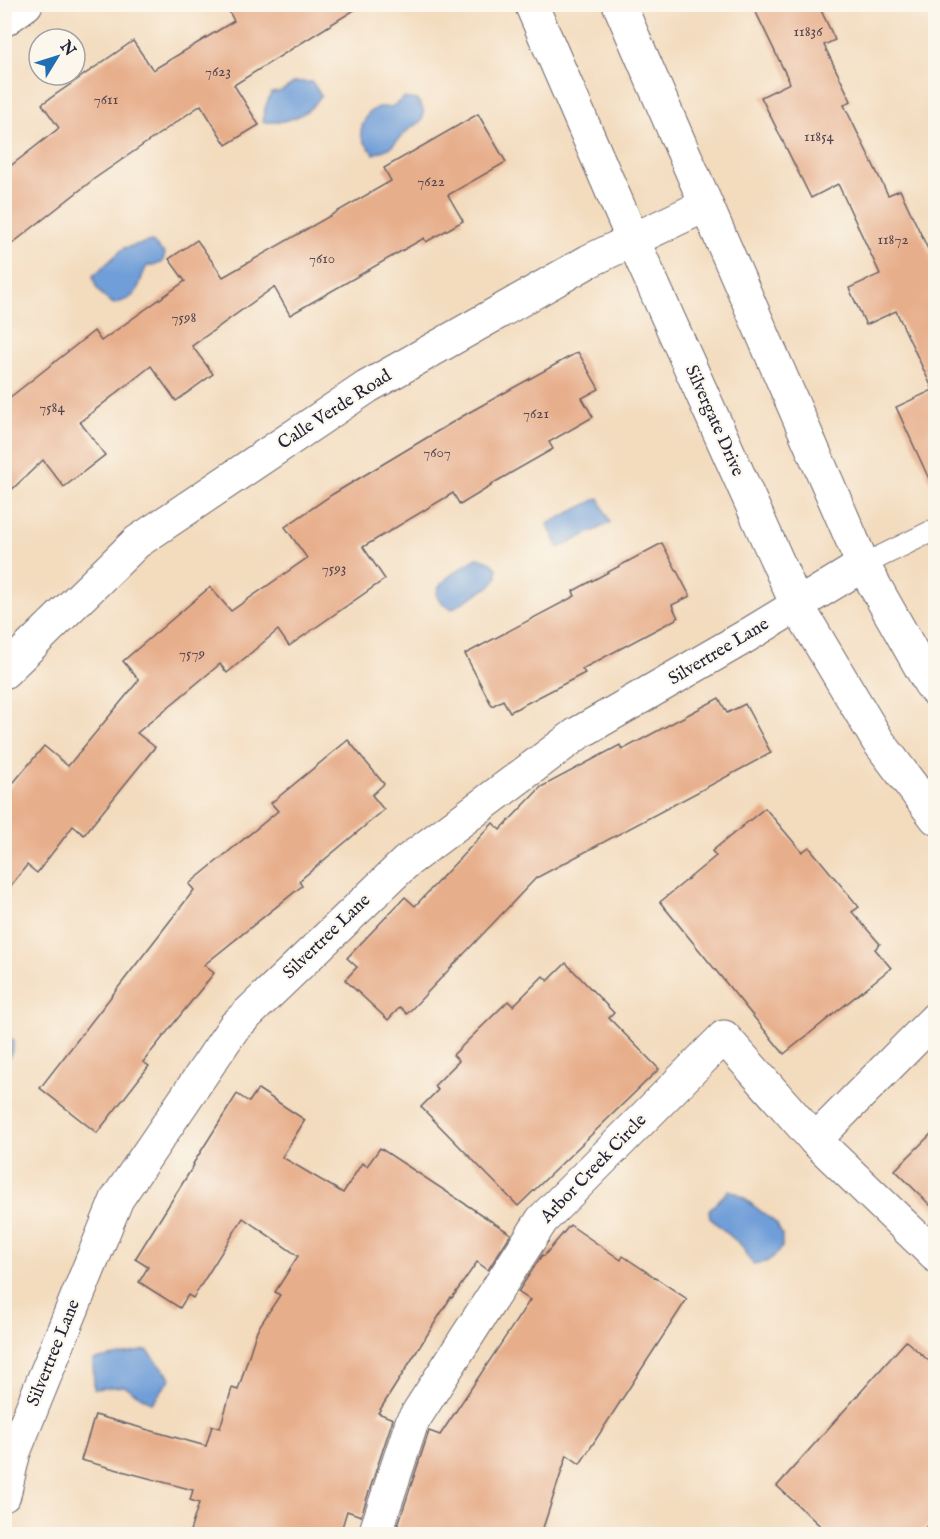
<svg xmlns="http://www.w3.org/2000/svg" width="940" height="1539" font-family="'IM FELL English',serif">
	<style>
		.water { fill: #6f9ed8; stroke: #48608a; stroke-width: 1.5 }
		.building { fill: #e7ae8b }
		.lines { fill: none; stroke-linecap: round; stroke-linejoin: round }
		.lane-casing { stroke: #6b6369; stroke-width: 23 }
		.street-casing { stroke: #6b6369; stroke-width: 35 }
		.secondary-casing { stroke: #6b6369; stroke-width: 35 }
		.lane { stroke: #fff; stroke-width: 21 }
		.street { stroke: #fff; stroke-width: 33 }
		.secondary { stroke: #fff; stroke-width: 33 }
		.labels { text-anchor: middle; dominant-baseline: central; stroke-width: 4.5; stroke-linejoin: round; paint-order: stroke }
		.number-label { font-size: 15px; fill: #53454f }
		.street-label { font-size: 18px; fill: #22223b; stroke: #fbf7ec }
	</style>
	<rect width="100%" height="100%" fill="#fbf7ec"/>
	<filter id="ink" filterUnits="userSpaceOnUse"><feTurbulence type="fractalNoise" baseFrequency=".0167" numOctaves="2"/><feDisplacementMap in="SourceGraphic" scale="12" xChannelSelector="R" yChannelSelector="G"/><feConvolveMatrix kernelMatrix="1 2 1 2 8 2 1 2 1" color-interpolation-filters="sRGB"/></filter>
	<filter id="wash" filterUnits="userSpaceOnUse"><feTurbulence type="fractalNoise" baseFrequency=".008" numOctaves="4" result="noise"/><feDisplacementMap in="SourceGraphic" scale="24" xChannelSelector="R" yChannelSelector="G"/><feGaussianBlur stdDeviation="1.35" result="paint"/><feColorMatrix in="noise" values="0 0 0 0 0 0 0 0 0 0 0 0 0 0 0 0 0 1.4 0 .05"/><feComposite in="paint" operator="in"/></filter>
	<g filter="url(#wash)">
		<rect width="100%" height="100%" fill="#f3dbbe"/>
		<!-- water -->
		<g class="water">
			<path d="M295,82H312L321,95C309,116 286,124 263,122L265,108L271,93L280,92Z"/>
			<path d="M404,98L417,100C423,107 425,111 422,121L410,128L391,147L374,154C358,134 357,135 369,112L379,107H391Z"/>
			<path d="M151,241L165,254L162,263L147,266C135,287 144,296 114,304C101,296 96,290 93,276L124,248Z"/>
			<polygon points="599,498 610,523 559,548 547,524"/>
			<path d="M477,558C486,558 490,561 497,568V577L492,585L452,609C413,593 460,569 477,558Z"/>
			<polygon points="5,1034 13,1040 13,1049 5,1065"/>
			<polygon points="729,1190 737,1193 776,1223 782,1235 782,1248 777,1254 766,1262 753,1264 746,1255 743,1247 710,1218 709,1210"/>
			<polygon points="147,1350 171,1378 152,1403 124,1386 94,1389 93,1360"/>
		</g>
		<g id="blocks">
			<!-- building -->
			<g class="building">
				<polygon points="225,4 364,4 234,85 259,125 226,145 201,105 94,179 4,250 4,171 59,128 42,104 133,41 153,70 234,21"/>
				<polygon points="752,4 818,4 835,40 824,45 851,101 844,105 888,195 900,190 936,266 936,494 896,407 933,390 896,311 866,325 849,288 880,274 838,184 811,198 761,97 790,83"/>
				<polygon points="478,114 506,162 448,195 463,221 426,242 424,238 290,315 274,287 192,346 213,374 176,401 151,366 80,422 105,455 64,487 43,460 4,497 4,402 94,331 101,341 185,281 169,259 197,240 223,277 391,181 384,168"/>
				<polygon points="578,352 599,389 582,398 593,417 549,442 553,449 490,485 491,486 460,505 453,493 363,547 385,579 289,646 278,630 227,673 220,664 137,733 155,747 84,835 73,826 37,873 27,865 4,894 4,794 44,746 68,766 139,680 123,661 210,587 231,611 307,558 285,527 333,494 468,413"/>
				<polygon points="662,543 690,596 672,605 678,618 582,669 585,673 510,712 503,700 492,706 465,654 575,596 573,591"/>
				<polygon points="719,698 727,713 745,704 771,753 536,878 407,1014 400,1007 388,1020 345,980 357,967 347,958 405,897 415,906 493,823 500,830 541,787 620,745 622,750"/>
				<polygon points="348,740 384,784 372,795 384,810 299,881 302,886 204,965 214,973 143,1062 149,1066 97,1133 40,1088 194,890 189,884 278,811 271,803"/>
				<polygon points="765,808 802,852 809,847 859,907 852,912 880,944 875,949 891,968 784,1054 660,902 716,856 712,851"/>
				<polygon points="566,963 614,1013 609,1018 659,1069 518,1206 421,1107 438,1090 434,1086 459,1061 453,1055 508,1001 513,1006 543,976 548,981"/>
				<polygon points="258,1089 305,1120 282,1157 343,1193 362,1163 367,1166 380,1148 511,1234 488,1270 477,1262 452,1298 451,1297 378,1413 393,1419 361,1516 347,1511 340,1534 189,1534 199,1503 190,1500 193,1490 81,1460 95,1415 206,1446 212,1426 220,1428 232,1388 238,1390 257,1330 280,1295 275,1292 298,1256 243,1218 193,1298 188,1295 180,1308 139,1282 148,1267 135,1259 194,1165 193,1164 237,1094 249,1102"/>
				<polygon points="936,1129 936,1211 895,1170"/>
				<polygon points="570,1225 621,1260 623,1256 687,1299 580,1464 567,1455 541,1534 418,1534 397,1528 429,1431 440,1435 530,1300 518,1292 542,1255 544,1256"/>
				<polygon points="906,1341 936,1367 936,1517 919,1534 829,1534 777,1486"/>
			</g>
		</g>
	</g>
	<g filter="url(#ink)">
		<use href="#blocks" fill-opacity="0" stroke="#6b6369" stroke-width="1.5"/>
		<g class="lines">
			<defs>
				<polyline id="lane" points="863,565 936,529"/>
				<g id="street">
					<polyline points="4,20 26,4"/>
					<polyline points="4,672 137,542 367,387 589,261 706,205"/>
					<polyline points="815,1140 936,1018"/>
					<polyline points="4,1495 14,1452 117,1199 234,1027 406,862 577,734 743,638 863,565"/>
					<polyline points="375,1534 412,1422 542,1220 724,1037 815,1140 936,1256"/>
				</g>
				<g id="secondary">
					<polyline points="531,4 633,240 797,605 878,741 936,818"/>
					<polyline points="619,4 863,565 929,682 936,691"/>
				</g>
			</defs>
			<!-- lane casing -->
			<use href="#lane" class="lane-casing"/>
			<!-- street casing -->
			<use href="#street" class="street-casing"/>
			<!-- secondary casing -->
			<use href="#secondary" class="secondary-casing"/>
			<!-- lane -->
			<use href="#lane" class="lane"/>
			<!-- street -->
			<use href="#street" class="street"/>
			<!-- secondary -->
			<use href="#secondary" class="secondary"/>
		</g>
	</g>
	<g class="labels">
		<!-- number labels -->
		<g class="number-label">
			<text x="808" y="31">11836</text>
			<text x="218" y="71">7623</text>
			<text x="106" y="99">7611</text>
			<text x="819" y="136">11854</text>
			<text x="431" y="181">7622</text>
			<text x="893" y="239">11872</text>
			<text x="322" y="258">7610</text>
			<text x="184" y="317">7598</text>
			<text x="52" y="407">7584</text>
			<text x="536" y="413">7621</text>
			<text x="437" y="452">7607</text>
			<text x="334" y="568">7593</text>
			<text x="192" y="653">7579</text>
		</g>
		<!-- street labels -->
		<g class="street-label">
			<text transform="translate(335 410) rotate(-33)">Calle Verde Road</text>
			<text transform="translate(714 421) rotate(66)">Silvergate Drive</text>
			<text transform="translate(719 652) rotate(-31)">Silvertree Lane</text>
			<text transform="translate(327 937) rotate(-44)">Silvertree Lane</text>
			<text transform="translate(594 1169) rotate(-46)">Arbor Creek Circle</text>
			<text transform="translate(54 1353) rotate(-68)">Silvertree Lane</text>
		</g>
	</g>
	<!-- margin -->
	<rect width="940" height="1539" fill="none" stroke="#fbf7ec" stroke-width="24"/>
	<!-- north arrow -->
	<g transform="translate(57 57) rotate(52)"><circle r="28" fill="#fbf7ec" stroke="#a4a2a5" stroke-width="1.5"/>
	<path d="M0-4.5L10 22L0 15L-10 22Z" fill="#1f6fb2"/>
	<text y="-9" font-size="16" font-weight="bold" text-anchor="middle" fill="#22223b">N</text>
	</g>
</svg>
